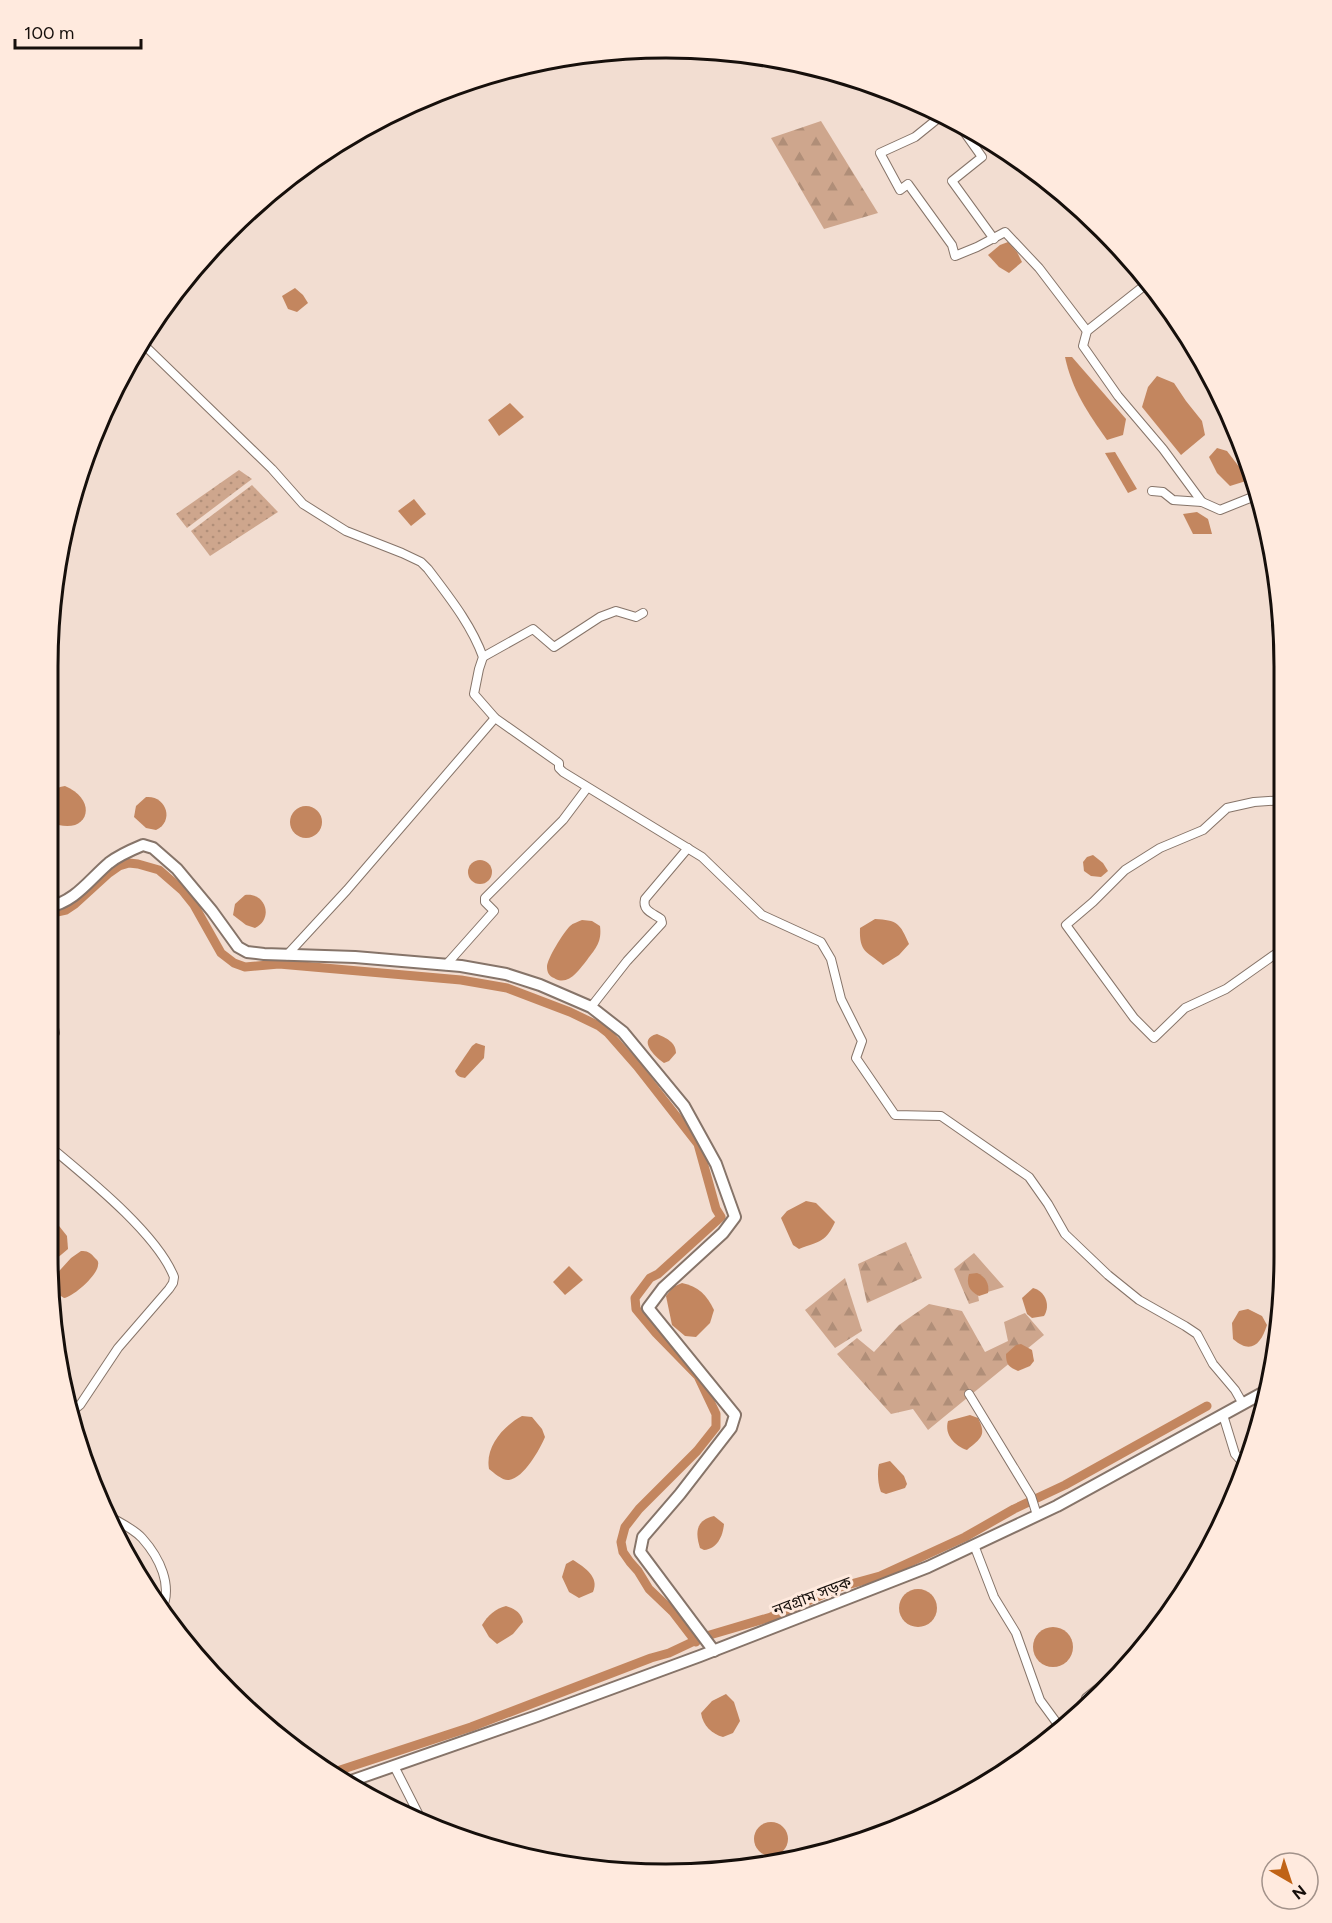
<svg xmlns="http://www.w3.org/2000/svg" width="1332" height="1923" font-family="Figtree,'Noto Sans Bengali',sans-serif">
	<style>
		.grass { fill: url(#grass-dots) }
		.forest { fill: url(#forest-firs) }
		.water { fill: #c3865f }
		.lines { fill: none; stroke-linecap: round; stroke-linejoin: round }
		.canal { stroke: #c3865f; stroke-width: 9 }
		.street-casing { stroke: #867469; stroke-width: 10 }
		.secondary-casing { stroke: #867469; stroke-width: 14 }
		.street { stroke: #fff; stroke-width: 8 }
		.secondary { stroke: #fff; stroke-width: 10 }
		.labels { text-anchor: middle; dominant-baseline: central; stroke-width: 6; stroke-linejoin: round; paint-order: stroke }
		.street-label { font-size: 16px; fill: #160f0b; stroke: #ffeade }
		.rim { fill: none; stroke: #160f0b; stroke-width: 3 }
	</style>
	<defs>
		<pattern id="grass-dots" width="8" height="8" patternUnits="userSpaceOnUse" patternTransform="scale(1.5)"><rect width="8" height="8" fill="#cea68d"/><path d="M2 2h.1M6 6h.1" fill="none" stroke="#b08e78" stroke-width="1.8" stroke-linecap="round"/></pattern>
		<pattern id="forest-firs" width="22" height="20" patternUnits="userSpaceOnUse" patternTransform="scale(1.5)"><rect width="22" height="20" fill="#cea68d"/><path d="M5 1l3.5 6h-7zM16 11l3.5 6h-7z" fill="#b08e78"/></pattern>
	</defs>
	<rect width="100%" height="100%" fill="#f2ddd1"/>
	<!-- grass -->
	<g class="grass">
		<polygon points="239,470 252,479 187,528 176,514"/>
		<polygon points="252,485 278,512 210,556 191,531"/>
	</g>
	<!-- forest -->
	<g class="forest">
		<polygon points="821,121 878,213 824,229 771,138"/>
		<polygon points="906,1242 922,1278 867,1303 858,1264"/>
		<polygon points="974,1253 1004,1287 978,1295 979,1301 969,1304 954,1269"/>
		<polygon points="845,1278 862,1331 835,1348 805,1310"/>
		<polygon points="929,1304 962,1311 985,1352 1008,1341 1004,1322 1025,1313 1044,1335 928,1430 913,1409 891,1414 837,1354 857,1338 874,1352 899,1325"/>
	</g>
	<!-- water -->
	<g class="water">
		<polygon points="1008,242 1017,252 1022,262 1009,273 999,267 988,255 1000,245"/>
		<polygon points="295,288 303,295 308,303 297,312 288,309 282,296"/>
		<path d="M1065,357H1072L1126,419L1123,435L1107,440C1088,413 1072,390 1065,357Z"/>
		<polygon points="1157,376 1174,383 1186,401 1202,421 1205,435 1181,455 1142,407 1148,387"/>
		<polygon points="510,403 524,417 499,436 488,420"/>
		<polygon points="1217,448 1227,451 1240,468 1246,481 1230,486 1217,473 1209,457"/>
		<polygon points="1115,452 1137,489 1128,493 1105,453"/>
		<polygon points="414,499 426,514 411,526 398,511"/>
		<polygon points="1197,512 1208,519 1212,534 1193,534 1183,514"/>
		<path d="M65,786C101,801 87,840 48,821V795L60,787Z"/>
		<path d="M146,797C166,795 175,821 156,830L146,828L134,817L136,806Z"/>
		<circle cx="306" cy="822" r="16"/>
		<polygon points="1093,855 1103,863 1108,871 1101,877 1091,876 1084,871 1083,862 1087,857"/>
		<circle cx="480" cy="872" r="12"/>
		<path d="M245,895C266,892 274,919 255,928L246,925L233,915L235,904Z"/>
		<path d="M875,919C897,920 900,923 909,944L899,955L883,965C867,951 859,953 860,928Z"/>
		<path d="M582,920L592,921L600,926C602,942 596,948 587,960C579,970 568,987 554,978C549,976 547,972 547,967C547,959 563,933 570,926C573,923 578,922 582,920Z"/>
		<path d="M657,1034C666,1038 676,1042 676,1053L669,1061L664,1063C654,1056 637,1039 657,1034Z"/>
		<path d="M476,1043L485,1046L484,1058L465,1078C459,1077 457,1076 455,1071L472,1046Z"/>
		<path d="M806,1201L816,1203L835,1222C826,1242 820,1241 799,1249L793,1245L781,1218L787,1211Z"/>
		<polygon points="48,1212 67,1236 68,1249 49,1265"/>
		<path d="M81,1251C87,1251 90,1252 94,1257C97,1260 99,1261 98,1265C98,1275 73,1297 64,1298L53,1291L51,1280L71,1258Z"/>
		<polygon points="569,1266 583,1280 565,1295 553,1282"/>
		<path d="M977,1273C985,1276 990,1284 988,1293L979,1296C969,1291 966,1284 969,1274Z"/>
		<path d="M682,1283C698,1286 707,1295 714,1310L710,1323L696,1337L685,1336L672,1325L666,1296L673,1287Z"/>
		<path d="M1033,1288C1045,1291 1051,1305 1044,1316L1032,1318L1027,1314L1022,1298Z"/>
		<path d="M1248,1309L1262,1316L1267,1325C1261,1344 1251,1355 1233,1339L1232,1323L1239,1311Z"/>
		<path d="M1021,1344L1032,1350L1034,1361L1030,1366L1018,1371C1009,1367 1006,1365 1006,1354L1016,1345Z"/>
		<path d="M970,1415L978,1418C987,1436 981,1438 967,1450C955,1446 944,1435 948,1421Z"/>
		<path d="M522,1416L532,1417L542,1429L545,1437C540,1449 524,1478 509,1480C503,1481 494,1473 489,1469C485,1447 503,1426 522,1416Z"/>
		<path d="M890,1461L904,1476L907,1484L905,1488L886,1494L881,1492C878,1485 877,1472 879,1464Z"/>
		<path d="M714,1516L724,1524C723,1536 717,1549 704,1550L700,1548C695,1532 696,1520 714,1516Z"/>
		<path d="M573,1560C584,1567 600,1577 593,1592L579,1598L569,1592L562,1577L566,1564Z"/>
		<circle cx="918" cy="1608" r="19"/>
		<path d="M506,1606C515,1609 521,1612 523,1622L513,1634L497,1644L489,1637L482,1625C488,1615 495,1609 506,1606Z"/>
		<circle cx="1053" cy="1647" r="20"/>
		<path d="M726,1694L734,1702L740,1721L733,1733L723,1737C712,1734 703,1726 701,1713L712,1701Z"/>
		<circle cx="771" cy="1839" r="17"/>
	</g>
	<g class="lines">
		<!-- canal -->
		<g class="canal">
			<polyline points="48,914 66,910 75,904 109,873 119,866 129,863 138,864 159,870 182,890 194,905 221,953 234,963 245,967 279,964 461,980 507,988 570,1012 599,1026 608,1033 637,1066 698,1144 716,1209 721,1217 658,1274 650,1278 635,1298 636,1309 656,1333 698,1376 716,1414 716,1427 697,1451 639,1509 625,1527 621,1542 623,1552 630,1562 638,1571 649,1589 673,1612 696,1642"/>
			<polyline points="328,1774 471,1727 651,1658 669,1653 703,1637 771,1617 840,1587 880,1576 965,1537 1014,1509 1065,1485 1207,1406"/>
		</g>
		<defs>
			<g id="street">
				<polyline points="941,116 915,137 880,153 900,190 908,184 952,245 955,256 977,247 1005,232 1039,268 1087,331"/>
				<polyline points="960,126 982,157 952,181 994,239"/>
				<polyline points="1149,282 1087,331 1083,346 1118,396 1163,449 1202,502 1220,510 1255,496"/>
				<path d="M142,343L272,469L303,504L346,531L402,553L421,562L428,569C449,597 471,624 483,657L479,669L474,694L495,718L559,763V768L563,772L702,857L762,915L821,942L831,959L841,999L862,1041L856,1058L895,1115L941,1116L1029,1177L1048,1204L1065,1234L1108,1275L1139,1300L1185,1326L1197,1334L1213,1364L1235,1390L1243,1404"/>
				<polyline points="1152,491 1163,492 1173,500 1202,502"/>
				<polyline points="483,657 533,629 554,647 600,617 616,611 636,617 643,613"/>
				<polyline points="1284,800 1254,802 1227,808 1203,830 1160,848 1125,870 1093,902 1066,925 1134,1018 1154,1038 1185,1008 1226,989 1284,948"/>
				<polyline points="287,955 347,890 495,718"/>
				<polyline points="446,965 494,911 485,902 485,898 563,820 587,788"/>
				<polyline points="48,998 51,988 48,984"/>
				<path d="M591,1007L627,961L662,923L661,919C653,913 642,911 645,899L688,848"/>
				<polyline points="48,1042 55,1033 53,1023 48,1018"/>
				<path d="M48,1145C85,1176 157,1233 174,1277L173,1283L169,1289L118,1348L80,1405L69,1414"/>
				<polyline points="969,1394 1031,1496 1037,1515"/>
				<polyline points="1223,1415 1235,1454 1245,1465"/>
				<path d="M107,1515C118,1522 133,1528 142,1538C159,1557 174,1586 161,1611"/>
				<polyline points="974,1545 994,1597 1016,1633 1040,1700 1062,1730"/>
				<polyline points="1082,1712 1086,1698 1117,1673 1127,1660 1134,1656"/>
				<polyline points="394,1766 424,1825"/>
			</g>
			<g id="secondary">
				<path d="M48,907C75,902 89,880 109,863C119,855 131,850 143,845L153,848L177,869L212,911L238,947L247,952L264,954L355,957L461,966L506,974L540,985L591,1007L623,1032L684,1106L716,1164L735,1217L723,1233L663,1288L648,1308L735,1415L731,1428L680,1494L643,1537L640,1552L714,1651"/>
				<polyline points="345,1783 537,1716 700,1656 928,1567 1057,1506 1268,1390"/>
			</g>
		</defs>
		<!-- street casing -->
		<use href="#street" class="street-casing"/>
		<!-- secondary casing -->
		<use href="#secondary" class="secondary-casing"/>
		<!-- street -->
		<use href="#street" class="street"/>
		<!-- secondary -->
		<use href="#secondary" class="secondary"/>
	</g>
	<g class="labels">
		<!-- street labels -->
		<g class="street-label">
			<text transform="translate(812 1596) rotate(-21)">নবগ্রাম সড়ক</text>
		</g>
	</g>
	<!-- crop -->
	<path d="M0 0H1332V1923H0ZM666 58H666A608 608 0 0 1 1274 666V1256A608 608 0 0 1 666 1864H666A608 608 0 0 1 58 1256V666A608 608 0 0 1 666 58Z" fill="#ffeade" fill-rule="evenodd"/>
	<path class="rim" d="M666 58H666A608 608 0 0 1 1274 666V1256A608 608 0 0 1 666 1864H666A608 608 0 0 1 58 1256V666A608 608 0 0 1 666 58Z"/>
	<!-- north arrow -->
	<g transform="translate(1290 1881) rotate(141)"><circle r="28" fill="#ffeade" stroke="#a2928a" stroke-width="1.5"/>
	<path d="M0-4.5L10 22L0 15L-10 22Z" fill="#c06316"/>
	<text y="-9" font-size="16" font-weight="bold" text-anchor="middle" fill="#160f0b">N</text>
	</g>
	<!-- scale -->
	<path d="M15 39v9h126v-9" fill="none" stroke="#160f0b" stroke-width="3"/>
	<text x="24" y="39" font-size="18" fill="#160f0b" stroke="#ffeade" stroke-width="4.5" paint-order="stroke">100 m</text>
</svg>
